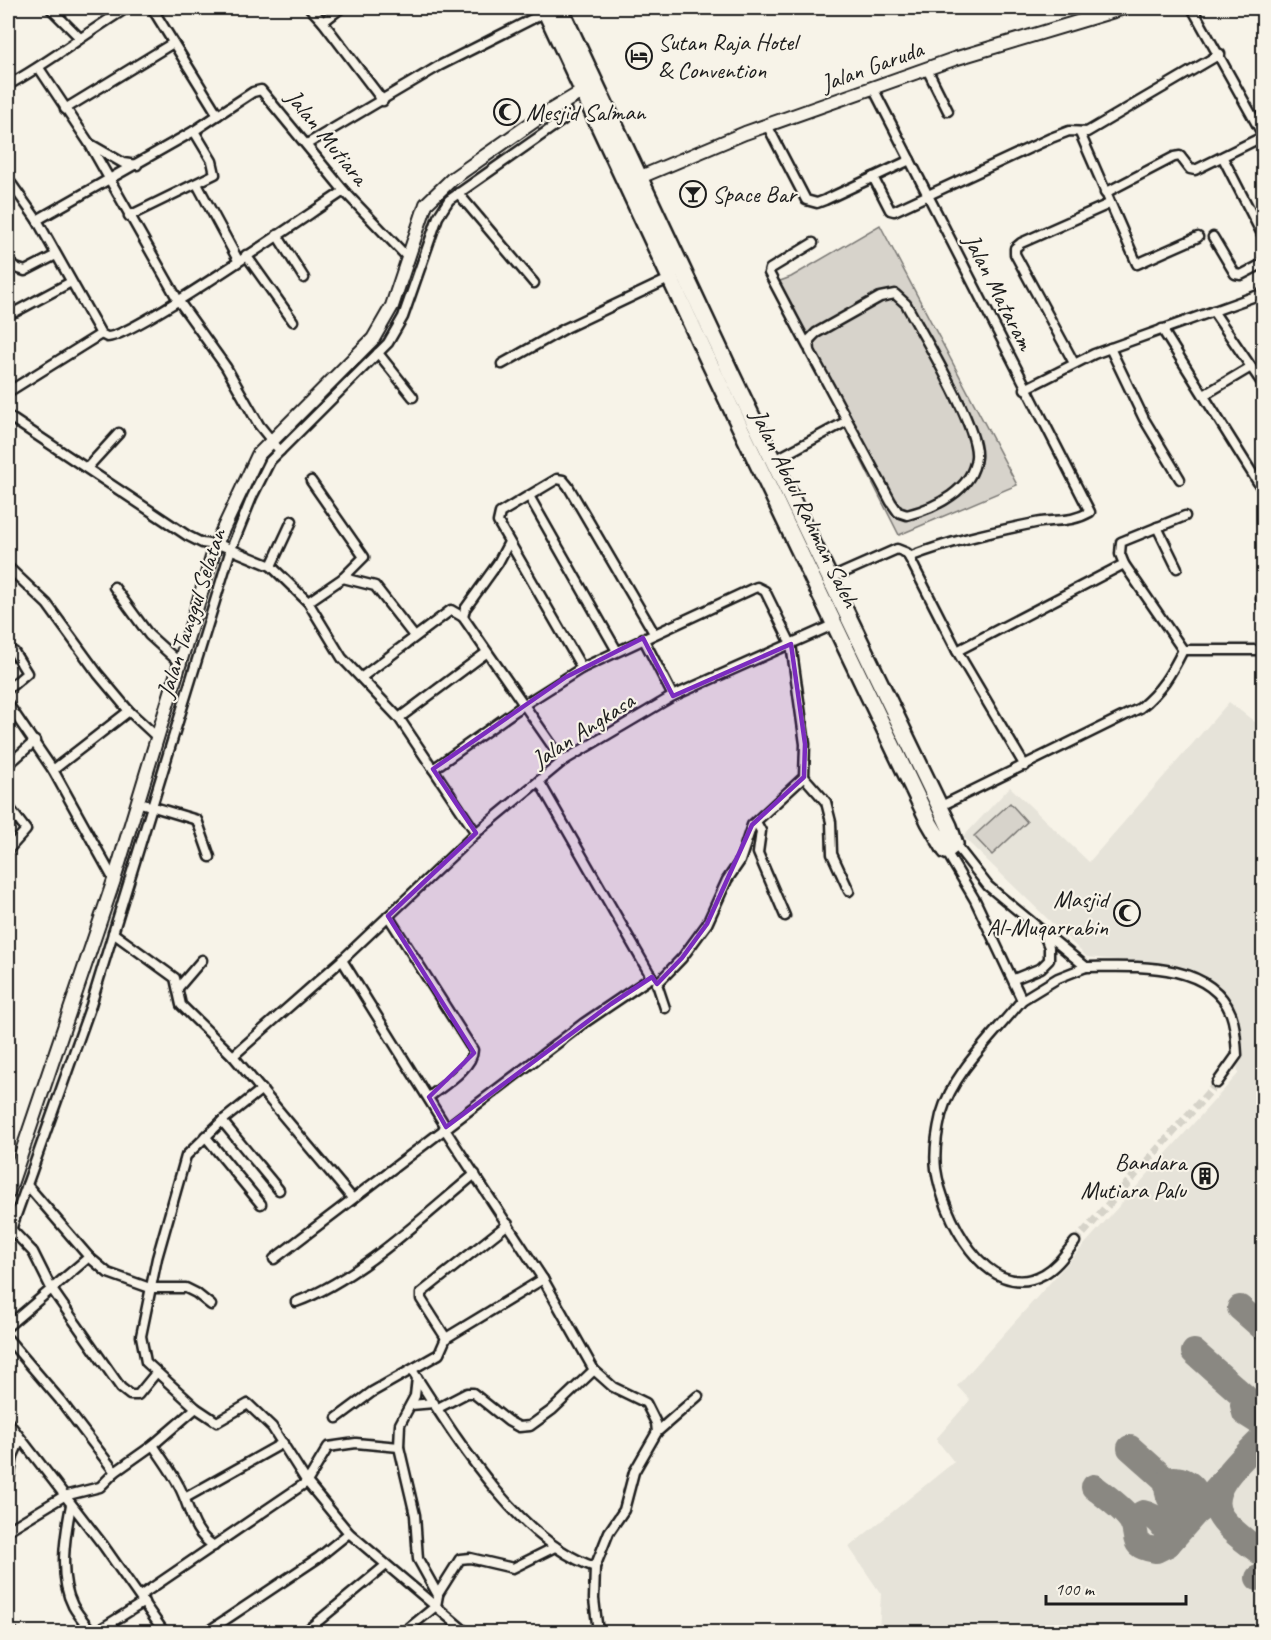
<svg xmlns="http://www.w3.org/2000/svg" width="1271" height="1640" font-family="Caveat,sans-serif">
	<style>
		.built { fill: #e6e3d9 }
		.green { fill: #d7d3cb; stroke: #7a7874; stroke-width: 1.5 }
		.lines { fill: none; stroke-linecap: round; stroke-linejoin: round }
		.taxiway { stroke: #8a8882; stroke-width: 26 }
		.street-tunnel { stroke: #d6d3c9; stroke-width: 8; stroke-dasharray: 8 4; stroke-linecap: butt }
		.street-casing { stroke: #1c1c1c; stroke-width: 13 }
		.secondary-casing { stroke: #1c1c1c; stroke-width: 16 }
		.highway-casing { stroke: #1c1c1c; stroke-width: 20 }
		.street { stroke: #f7f3e8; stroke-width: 8 }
		.secondary { stroke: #f7f3e8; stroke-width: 12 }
		.highway { stroke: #f7f3e8; stroke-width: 15 }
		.marked { fill: #7b2cbf; fill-opacity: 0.2; stroke: #7b2cbf; stroke-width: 4.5; stroke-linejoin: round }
		.labels { text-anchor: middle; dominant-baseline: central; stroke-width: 4.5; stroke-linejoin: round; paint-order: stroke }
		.poi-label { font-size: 24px; fill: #1c1c1c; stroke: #f7f3e8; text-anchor: start }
		.street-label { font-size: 24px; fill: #1c1c1c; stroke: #f7f3e8 }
	</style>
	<rect width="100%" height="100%" fill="#f7f3e8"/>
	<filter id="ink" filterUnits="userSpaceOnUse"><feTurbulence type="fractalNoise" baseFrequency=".0167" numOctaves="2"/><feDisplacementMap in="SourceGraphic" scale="12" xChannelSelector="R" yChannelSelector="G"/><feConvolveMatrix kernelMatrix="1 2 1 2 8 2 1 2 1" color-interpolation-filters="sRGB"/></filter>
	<g filter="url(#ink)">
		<!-- built -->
		<polygon class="built" points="1229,702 1264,729 1263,1632 879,1632 881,1594 849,1547 954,1462 936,1439 970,1400 957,1386 1238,1074 1233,1006 1220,989 1168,965 1087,957 963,837 1010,787 1089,862"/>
		<!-- green -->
		<g class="green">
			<polygon points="880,225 1017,485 899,535 772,284 791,277"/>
			<polygon points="1010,803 1027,822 992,855 974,836"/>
		</g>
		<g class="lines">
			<!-- taxiway -->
			<g class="taxiway">
				<polyline points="1240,1308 1264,1329"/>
				<polyline points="1194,1352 1245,1397 1243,1405 1245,1413 1264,1425"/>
				<path d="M1264,1437C1246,1456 1202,1490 1221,1517C1231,1532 1250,1544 1264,1555"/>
				<polyline points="1130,1448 1168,1482"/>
				<path d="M1174,1479C1191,1480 1201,1493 1199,1510C1180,1516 1164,1500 1168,1482Z"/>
				<path d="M1094,1487C1105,1496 1123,1508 1131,1520C1141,1536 1127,1546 1156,1550L1168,1544L1219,1486"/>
				<path d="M1132,1521L1143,1513C1158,1516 1169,1529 1168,1544"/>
				<polyline points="1258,1578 1264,1576"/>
			</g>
			<!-- street-tunnel -->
			<polyline class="street-tunnel" points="1075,1242 1217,1083"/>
			<defs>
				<g id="street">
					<polyline points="50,8 79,37"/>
					<polyline points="152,8 218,115 253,92 261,90 344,191 409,259"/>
					<polyline points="310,8 323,22"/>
					<polyline points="341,8 323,22 383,101"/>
					<polyline points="1192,8 1264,137"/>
					<polyline points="39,68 89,143 178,300 226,367 259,425 280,451"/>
					<polyline points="927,69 948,111"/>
					<path d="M8,85C49,63 87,32 127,8"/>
					<path d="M873,88L1090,512C1071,523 1055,519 1035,523C991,532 951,541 909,557"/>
					<polyline points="65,109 173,43"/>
					<polyline points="767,125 806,200 817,203 825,200 910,160"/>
					<polyline points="1080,133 1137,264 1198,237"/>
					<polyline points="90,144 123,163 137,165"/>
					<polyline points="307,144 439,66 546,12"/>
					<polyline points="1223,158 1264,238"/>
					<polyline points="873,177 890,210 894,211 1051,138 1069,131 1087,132 1220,54"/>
					<path d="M8,179L37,220L101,334L107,337C132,338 310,213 344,191"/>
					<polyline points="197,184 238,260"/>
					<polyline points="458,193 534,283"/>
					<polyline points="1105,193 1174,157 1180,156 1190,169 1195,170 1264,136"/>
					<polyline points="129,216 215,174 212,161 194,131"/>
					<polyline points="37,220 194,131 218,115"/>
					<polyline points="277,235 304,278"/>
					<polyline points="1213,237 1235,274 1241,275 1264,263"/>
					<polyline points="246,255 293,321"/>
					<polyline points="8,261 16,268 25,271 56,255"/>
					<path d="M895,294L906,304C922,334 979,427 976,457C973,490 935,508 907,515L898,512L891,502L810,351L809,340L816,333L880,297Z"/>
					<polyline points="1213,311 1264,386"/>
					<polyline points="15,312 71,282"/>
					<polyline points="1162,329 1264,492"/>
					<polyline points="808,347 769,273 770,269 813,243"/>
					<polyline points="1110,348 1144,419 1180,479"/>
					<polyline points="378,353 413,397"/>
					<polyline points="1074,363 1015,254 1015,248 1021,243 1109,204"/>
					<polyline points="502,364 566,328 671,278"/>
					<polyline points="1025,389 1094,354 1264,293"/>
					<polyline points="8,392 101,334"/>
					<polyline points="1204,395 1251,367"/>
					<polyline points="8,416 188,536 202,543 223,546 271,566 308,602 342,658 399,718 476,833"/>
					<polyline points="773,461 847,421"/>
					<polyline points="87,468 119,433"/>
					<polyline points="529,496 617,651"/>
					<polyline points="1185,516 1121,542 1120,554 1124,564 1183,650 1264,650"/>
					<polyline points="1157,527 1177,568"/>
					<polyline points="508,544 498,563 465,609 463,617 563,761"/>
					<polyline points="271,566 292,521"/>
					<polyline points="8,567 47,604 98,674 129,711 158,738"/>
					<polyline points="343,578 375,586 414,636"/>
					<polyline points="829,579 897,549 907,553 957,651 1025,766"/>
					<polyline points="114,587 149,635 181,664"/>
					<polyline points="1261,599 1264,604"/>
					<polyline points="308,602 343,578 364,557 311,481"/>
					<polyline points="643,638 673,696"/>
					<polyline points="957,651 1124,564"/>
					<polyline points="582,668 498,522 500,513 557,479 563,480 568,486 654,633"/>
					<polyline points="362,677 451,610 463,617"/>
					<polyline points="8,689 27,673 14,652"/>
					<polyline points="8,704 53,770 114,880"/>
					<polyline points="399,718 486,653"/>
					<polyline points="8,765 35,741"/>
					<polyline points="433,769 525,704 582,668 752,589 757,587 765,591 791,644 805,744 804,777 752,825 740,861 727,880 707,924 682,958 657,984 665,1008"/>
					<polyline points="53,770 129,711"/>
					<polyline points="804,777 826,802 831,822 832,854 849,891"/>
					<polyline points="539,781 652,978"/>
					<polyline points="137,802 197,820 210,857"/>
					<polyline points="8,806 26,830 8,850"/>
					<path d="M939,807L1140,708C1161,691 1171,674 1183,650"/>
					<polyline points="756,822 761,831 758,853 785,916"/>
					<path d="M955,844L988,886L1086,967C1131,967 1210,960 1231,1014C1236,1027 1236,1042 1237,1055L1217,1083"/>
					<path d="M946,851L975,900L1022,1000C994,1035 953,1072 941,1115C937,1132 934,1152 936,1169C942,1213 986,1306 1044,1274C1057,1267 1066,1253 1075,1242"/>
					<path d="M388,916L473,1050C473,1068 441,1087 429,1097"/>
					<polyline points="113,933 175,978 181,1005 233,1056 352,1198"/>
					<polyline points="342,960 446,1127"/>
					<polyline points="1014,979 1041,968 1049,960 1049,947 1043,932"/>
					<polyline points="178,988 202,960"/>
					<polyline points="1022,1000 1058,978 1086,967"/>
					<polyline points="233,1056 342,960 476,833 563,761 673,696 835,624"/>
					<polyline points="262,1089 222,1121 186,1156 157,1258 141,1336 146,1362 196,1408 217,1422 248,1404 272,1427 307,1482 349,1533 466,1632"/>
					<polyline points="222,1121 279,1190"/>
					<polyline points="444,1128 543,1279 594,1370 613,1387 646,1403 656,1423 657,1432 634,1472 624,1510 609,1532 595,1567 594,1599 598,1632"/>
					<polyline points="205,1136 261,1204"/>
					<polyline points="27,1185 89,1257 108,1273 150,1288 186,1288 196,1293 211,1305"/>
					<polyline points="11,1229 33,1252 51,1288 121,1388 130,1395 138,1395 156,1373"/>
					<polyline points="8,1238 91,1005 231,549 252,497 270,461 388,343 403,317 438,217 449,200 563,120 567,112 562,103"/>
					<polyline points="274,1259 584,1023 646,981 651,975"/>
					<path d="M296,1302C359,1279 423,1217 475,1174"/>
					<polyline points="8,1326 89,1257"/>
					<polyline points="446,1338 421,1299 421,1293 508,1224"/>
					<polyline points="8,1339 60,1400 115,1472"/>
					<path d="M412,1370C454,1435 518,1542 595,1567"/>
					<polyline points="411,1405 434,1403"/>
					<polyline points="438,1408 467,1393 473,1393 508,1421 519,1427 530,1426 552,1410 594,1370"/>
					<polyline points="337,1418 372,1392 439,1354 446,1338 543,1279"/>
					<polyline points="8,1422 103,1545 164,1632"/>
					<polyline points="657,1432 698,1396"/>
					<path d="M153,1445C162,1459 172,1472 179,1486C191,1508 191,1532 214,1546"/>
					<polyline points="8,1486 13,1456 20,1440"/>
					<polyline points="185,1498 283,1443"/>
					<path d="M71,1505C65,1536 58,1577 73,1606C78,1615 86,1624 92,1632"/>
					<polyline points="8,1530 64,1496 100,1487 115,1472 153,1445 196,1408"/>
					<polyline points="438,1594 460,1559 470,1558 513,1568 555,1547"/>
					<polyline points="140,1596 307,1482 328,1447 356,1443 399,1447"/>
					<polyline points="8,1632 13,1632"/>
					<polyline points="96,1632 144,1602"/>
					<polyline points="207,1632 318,1558 349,1533"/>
					<polyline points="305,1632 385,1566"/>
					<polyline points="404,1632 436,1606 438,1595 418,1559 415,1515 399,1447 400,1424 415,1396 417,1378"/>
				</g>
				<g id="secondary">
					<polyline points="631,181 745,133 954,59 1124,8"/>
					<polyline points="8,1193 114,880 216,544 258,455 373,339 392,306 426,204 452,179 543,115 583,91"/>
				</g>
				<polyline id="highway" points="544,8 710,364 929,822 946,851 955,844 949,826 731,373 560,8"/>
			</defs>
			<!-- street casing -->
			<use href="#street" class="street-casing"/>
			<!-- secondary casing -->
			<use href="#secondary" class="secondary-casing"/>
			<!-- highway casing -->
			<use href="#highway" class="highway-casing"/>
			<!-- street -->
			<use href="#street" class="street"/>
			<!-- secondary -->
			<use href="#secondary" class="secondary"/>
			<!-- highway -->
			<use href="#highway" class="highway"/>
		</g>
	</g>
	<!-- marked area -->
	<path class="marked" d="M643,638L673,696L791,644L805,744L804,777L752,825L707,924L682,958L657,984L652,977L611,1004L446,1127L429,1097L474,1053L388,916L476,833L433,769L566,677Z"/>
	<!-- icons -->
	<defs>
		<symbol id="hotel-ring" viewBox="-11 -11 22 22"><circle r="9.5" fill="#f7f3e8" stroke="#1c1c1c" stroke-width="1.5"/><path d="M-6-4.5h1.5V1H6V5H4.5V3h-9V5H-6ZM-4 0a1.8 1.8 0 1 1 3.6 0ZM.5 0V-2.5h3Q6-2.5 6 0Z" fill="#1c1c1c"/></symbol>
		<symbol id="mosque-ring" viewBox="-11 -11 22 22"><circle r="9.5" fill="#f7f3e8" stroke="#1c1c1c" stroke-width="1.5"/><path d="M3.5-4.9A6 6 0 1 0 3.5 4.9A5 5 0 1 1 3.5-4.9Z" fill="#1c1c1c"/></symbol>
		<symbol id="bar-ring" viewBox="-11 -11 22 22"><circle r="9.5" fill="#f7f3e8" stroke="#1c1c1c" stroke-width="1.5"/><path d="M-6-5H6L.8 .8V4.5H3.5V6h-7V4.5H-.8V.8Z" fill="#1c1c1c"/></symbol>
		<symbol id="building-ring" viewBox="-11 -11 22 22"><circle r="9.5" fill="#f7f3e8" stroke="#1c1c1c" stroke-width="1.5"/><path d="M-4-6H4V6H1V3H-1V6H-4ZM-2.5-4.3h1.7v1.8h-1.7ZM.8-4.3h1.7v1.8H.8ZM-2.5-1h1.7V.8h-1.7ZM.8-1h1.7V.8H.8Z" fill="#1c1c1c"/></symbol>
	</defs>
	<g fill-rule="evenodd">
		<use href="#hotel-ring" x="624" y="41" width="30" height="30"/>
		<use href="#mosque-ring" x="492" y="97" width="30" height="30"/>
		<use href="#bar-ring" x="678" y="179" width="30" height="30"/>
		<use href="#mosque-ring" x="1112" y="898" width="30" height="30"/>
		<use href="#building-ring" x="1190" y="1161" width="30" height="30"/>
	</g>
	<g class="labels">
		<!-- poi labels -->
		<g class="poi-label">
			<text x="658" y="42">Sutan Raja Hotel<tspan x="658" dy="28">&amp; Convention</tspan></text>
			<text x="526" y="112">Mesjid Salman</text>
			<text x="712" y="194">Space Bar</text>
			<text x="1108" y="899" text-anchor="end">Masjid<tspan x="1108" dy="28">Al-Muqarrabin</tspan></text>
			<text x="1186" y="1162" text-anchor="end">Bandara<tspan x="1186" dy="28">Mutiara Palu</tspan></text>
		</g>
		<!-- street labels -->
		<g class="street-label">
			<text transform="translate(872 66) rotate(-20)">Jalan Garuda</text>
			<text transform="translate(327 137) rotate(51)">Jalan Mutiara</text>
			<text transform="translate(999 292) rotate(63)">Jalan Mataram</text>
			<text transform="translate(805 508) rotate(64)">Jalan Abdul Rahman Saleh</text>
			<text transform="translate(191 613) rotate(-72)">Jalan Tanggul Selatan</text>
			<text transform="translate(583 730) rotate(-33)">Jalan Angkasa</text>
		</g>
	</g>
	<!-- margin -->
	<rect width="1271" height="1640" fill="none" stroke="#f7f3e8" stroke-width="30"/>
	<rect x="15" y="15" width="1241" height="1610" fill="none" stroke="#1c1c1c" stroke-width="2" filter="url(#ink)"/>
	<!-- scale -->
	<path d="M1046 1595v9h140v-9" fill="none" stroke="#1c1c1c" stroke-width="3"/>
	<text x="1055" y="1595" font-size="18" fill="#1c1c1c" stroke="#f7f3e8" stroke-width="4.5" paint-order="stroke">100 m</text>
</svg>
